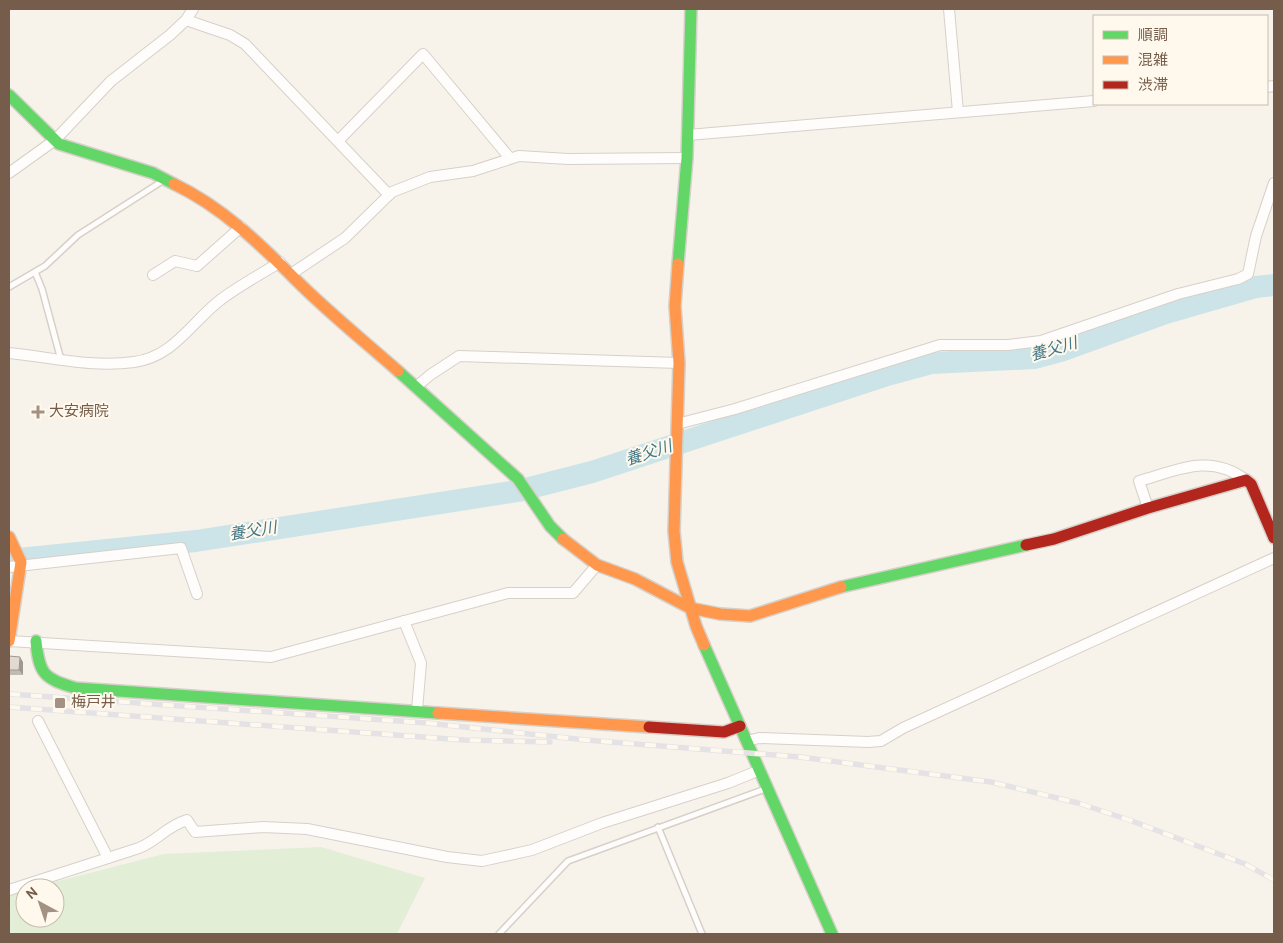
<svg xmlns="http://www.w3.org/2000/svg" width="1283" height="943" font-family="Overpass,'Noto Sans JP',sans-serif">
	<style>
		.green { fill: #e2eed6 }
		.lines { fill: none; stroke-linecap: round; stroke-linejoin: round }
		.river { stroke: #cce4e8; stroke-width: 22 }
		.lane-casing { stroke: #d6d0c9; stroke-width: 8 }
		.street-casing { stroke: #d6d0c9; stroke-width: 12 }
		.fast-casing { stroke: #d6d0c8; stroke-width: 14 }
		.slow-casing { stroke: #d6d0c8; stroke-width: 14 }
		.jam-casing { stroke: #d6d0c8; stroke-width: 14 }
		.lane { stroke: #fefdfc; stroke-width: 5 }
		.street { stroke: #fefdfc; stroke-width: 10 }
		.fast { stroke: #63d668; stroke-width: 11 }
		.slow { stroke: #ff974d; stroke-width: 11 }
		.jam { stroke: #b3261e; stroke-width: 11 }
		.rail-casing { stroke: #e5e2e5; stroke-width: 5.5 }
		.rail { stroke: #fff9ed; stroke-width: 4; stroke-dasharray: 11; stroke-linecap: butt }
		.wall { fill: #c2bbb3 }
		.shaded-wall { fill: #9e9892 }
		.building { fill: #e2d9d0; stroke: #9e9892 }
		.poi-dot { fill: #a39283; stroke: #fff9ed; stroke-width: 2 }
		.labels { text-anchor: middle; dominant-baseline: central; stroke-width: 4; stroke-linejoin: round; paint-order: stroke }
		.poi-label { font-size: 15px; fill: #765d4b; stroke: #fff9ed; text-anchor: start }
		.water-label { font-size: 16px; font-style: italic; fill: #447989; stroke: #fff9ed }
	</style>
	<rect width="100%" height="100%" fill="#f7f3eb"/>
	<!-- green -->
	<polygon class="green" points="321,847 425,878 397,934 9,934 9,894 25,890 25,918 55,918 55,888 31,888 164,854"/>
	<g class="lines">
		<!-- river -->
		<polyline class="river" points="9,560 196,541 518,491 592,472 884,376 932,363 1035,358 1061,351 1166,313 1256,287 1274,285"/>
		<defs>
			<g id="lane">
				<polyline points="35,272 42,289 61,360"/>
				<polyline points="9,287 45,266 78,235 164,180"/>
				<polyline points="658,827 702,934"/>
				<polyline points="499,934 568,861 768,788"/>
			</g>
			<g id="street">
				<polyline points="949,9 958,112"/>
				<polyline points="186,20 230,35 245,44 389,195"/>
				<polyline points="1267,87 1274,86"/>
				<polyline points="688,135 1094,101"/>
				<polyline points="338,141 423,54 509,157"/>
				<polyline points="9,173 55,140 111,81 170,35 186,20 193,9"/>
				<polyline points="291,274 345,238 392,192 430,177 473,171 519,156 568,159 687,158"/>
				<polyline points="153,275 175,261 197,266 241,227"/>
				<path d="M9,353C50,357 92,368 134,362C173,357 191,323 219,301C238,286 260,275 280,262"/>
				<polyline points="416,387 430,375 459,356 679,363"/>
				<polyline points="677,424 735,409 940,345 1008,345 1041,341 1178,294 1238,279 1248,274 1256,236 1274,183"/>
				<path d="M1148,508L1139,481C1178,470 1210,453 1246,480"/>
				<polyline points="9,567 181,548 197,594"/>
				<polyline points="404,621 421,663 417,710"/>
				<polyline points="9,641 271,657 508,593 573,593 597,565"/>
				<polyline points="38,721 108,858"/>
				<polyline points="747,741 759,738 868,742 881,741 903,728 1274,558"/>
				<path d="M9,890L139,848C159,840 165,827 187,820L195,832L263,827L307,829L447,857L482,861L532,850L602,823L728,783L760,770"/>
			</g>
			<g id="fast">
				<polyline points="9,95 59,144 153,173 174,184"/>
				<polyline points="678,264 687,158 691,9"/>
				<polyline points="398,371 518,479 550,526 563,539"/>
				<polyline points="841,587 1026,545"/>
				<path d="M36,641C39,674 44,679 76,688L438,713"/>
				<polyline points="704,645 832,934"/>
			</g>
			<g id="slow">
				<path d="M174,184C222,207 259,243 296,280C328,312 364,341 398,371"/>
				<polyline points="678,264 675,306 679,363 674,531 677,562 696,626 704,645"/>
				<polyline points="9,537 21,562 9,641"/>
				<polyline points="563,539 597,565 635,579 690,608 720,614 750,616 841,587"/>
				<polyline points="438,713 649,727"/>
			</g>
			<g id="jam">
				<polyline points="1026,545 1054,539 1148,508 1246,480 1251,484 1274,538"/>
				<polyline points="649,727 724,732 740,726"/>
			</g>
		</defs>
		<!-- lane casing -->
		<use href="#lane" class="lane-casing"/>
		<!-- street casing -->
		<use href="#street" class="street-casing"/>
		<!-- fast casing -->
		<use href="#fast" class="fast-casing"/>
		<!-- slow casing -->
		<use href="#slow" class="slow-casing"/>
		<!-- jam casing -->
		<use href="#jam" class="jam-casing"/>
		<!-- lane -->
		<use href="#lane" class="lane"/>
		<!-- street -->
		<use href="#street" class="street"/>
		<!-- fast -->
		<use href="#fast" class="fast"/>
		<!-- slow -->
		<use href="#slow" class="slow"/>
		<!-- jam -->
		<use href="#jam" class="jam"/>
		<defs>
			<g id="rail">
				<polyline points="9,694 427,723 586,740 800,757 991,782 1078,803 1132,821 1245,864 1274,880"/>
				<polyline points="9,707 464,740 550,742"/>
			</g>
		</defs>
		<!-- rail casing -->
		<use href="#rail" class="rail-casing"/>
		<!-- rail -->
		<use href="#rail" class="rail"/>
	</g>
	<!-- wall -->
	<polygon class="wall" points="9,656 23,662 23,675 9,675"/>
	<!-- shaded-wall -->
	<polygon class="shaded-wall" points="20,657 23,662 23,675 19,670"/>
	<!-- building -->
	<polygon class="building" points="9,656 20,657 19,670 9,670"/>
	<!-- markers -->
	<g class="poi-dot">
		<path d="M35.5 404.5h5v5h5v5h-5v5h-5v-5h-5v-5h5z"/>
		<rect x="54" y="697" width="12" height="12" rx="2.5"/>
	</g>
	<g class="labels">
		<!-- poi labels -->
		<g class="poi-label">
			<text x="49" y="412">大安病院</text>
			<text x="71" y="703">梅戸井</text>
		</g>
		<!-- water labels -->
		<g class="water-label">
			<text transform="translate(1054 350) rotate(-16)">養父川</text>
			<text transform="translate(649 454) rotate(-18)">養父川</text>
			<text transform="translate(253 532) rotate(-9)">養父川</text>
		</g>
	</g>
	<!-- border -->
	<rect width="1283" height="943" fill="none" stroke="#765d4b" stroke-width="20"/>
	<!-- legend -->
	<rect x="1093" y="15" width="175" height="90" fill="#fff9ed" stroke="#c8bbac"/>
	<rect x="1103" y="31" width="25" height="8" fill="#63d668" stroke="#c8bbac"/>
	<text x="1138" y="40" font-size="15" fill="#765d4b">順調</text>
	<rect x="1103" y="56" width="25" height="8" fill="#ff974d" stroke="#c8bbac"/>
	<text x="1138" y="65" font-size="15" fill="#765d4b">混雑</text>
	<rect x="1103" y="81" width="25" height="8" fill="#b3261e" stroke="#c8bbac"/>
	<text x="1138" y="90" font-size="15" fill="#765d4b">渋滞</text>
	<!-- north arrow -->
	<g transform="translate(40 903) rotate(320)"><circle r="24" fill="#fff9ed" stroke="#c8bbac"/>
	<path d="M0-4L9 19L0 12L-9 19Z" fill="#a39283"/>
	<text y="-8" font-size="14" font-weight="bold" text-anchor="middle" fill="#765d4b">N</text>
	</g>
</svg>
